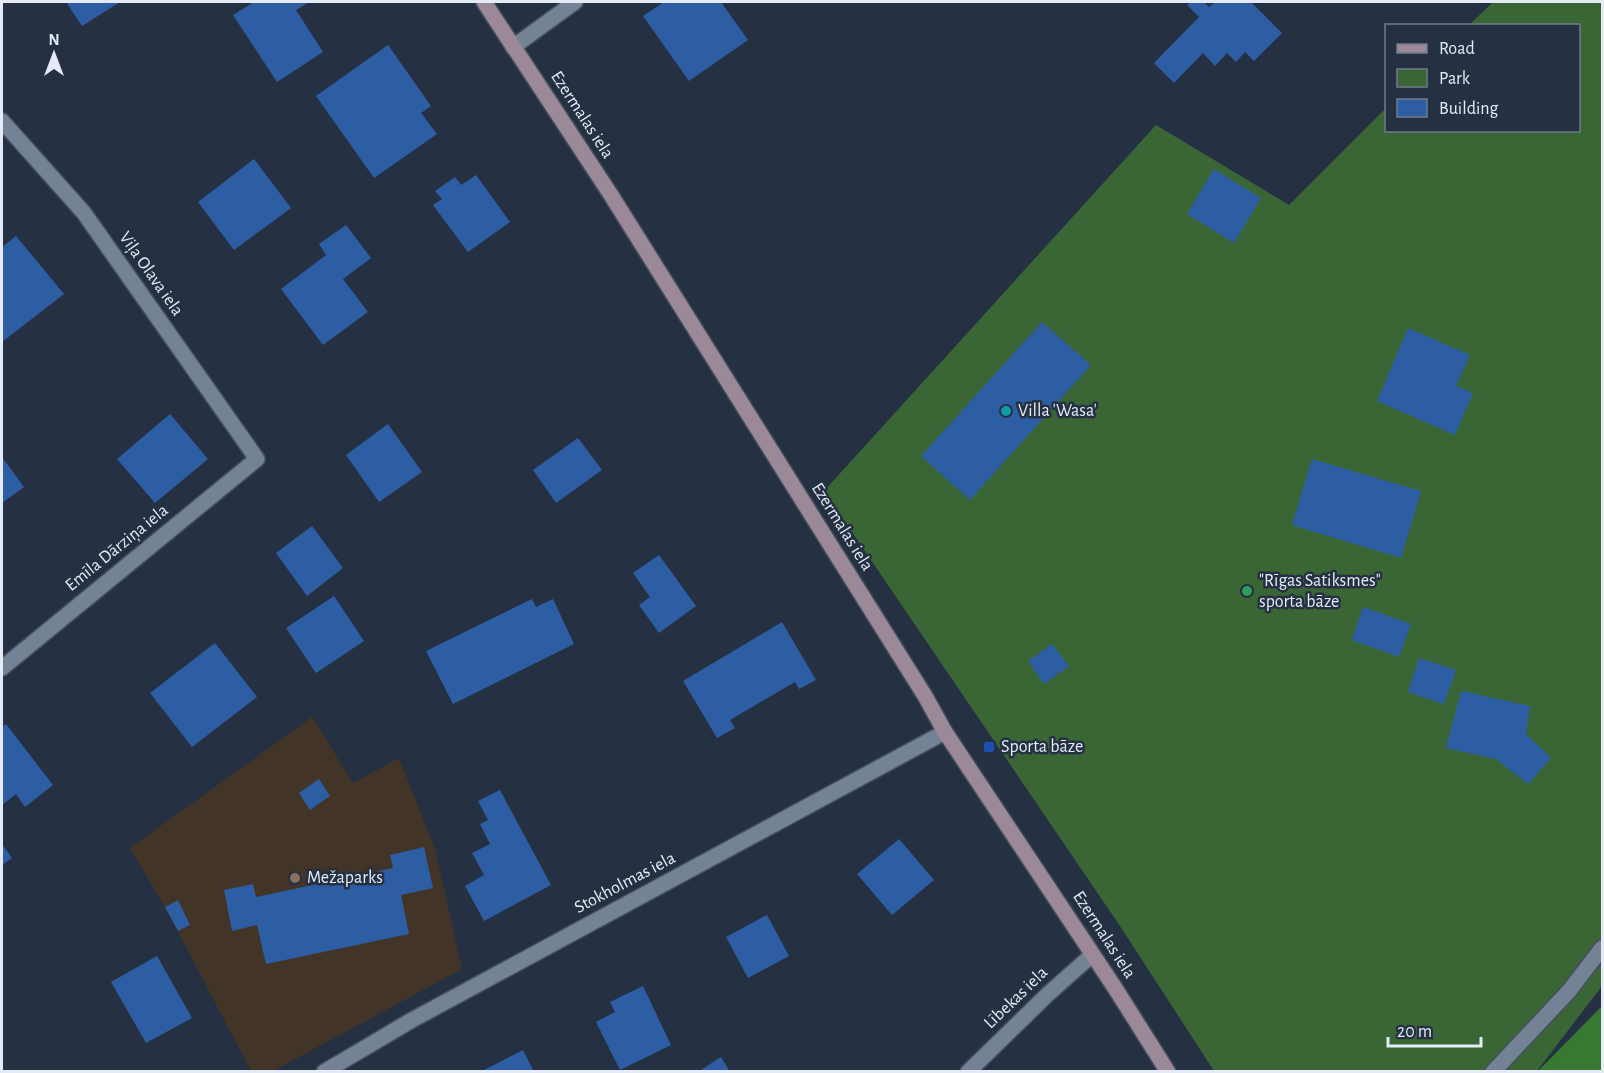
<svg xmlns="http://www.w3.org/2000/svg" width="1604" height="1073" font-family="'Alegreya Sans',sans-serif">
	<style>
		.education { fill: #433428 }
		.green { fill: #3a6636 }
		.forest { fill: #377932 }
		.building { fill: #2d5ea4 }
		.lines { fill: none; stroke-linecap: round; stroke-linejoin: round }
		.lane-casing { stroke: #464f5e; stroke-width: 18 }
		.street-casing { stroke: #464f5e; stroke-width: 18 }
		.secondary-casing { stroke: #464f5e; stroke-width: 18 }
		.lane { stroke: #748296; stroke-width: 15 }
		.street { stroke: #748296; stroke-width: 15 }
		.secondary { stroke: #9b8998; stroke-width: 15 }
		.culture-dot { fill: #0f9aa8; stroke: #253142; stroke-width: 2 }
		.leisure-dot { fill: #2e9e5b; stroke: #253142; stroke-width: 2 }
		.transit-dot { fill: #1a4fb4; stroke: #253142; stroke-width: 2 }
		.education-dot { fill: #8d6e63; stroke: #253142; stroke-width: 2 }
		.labels { text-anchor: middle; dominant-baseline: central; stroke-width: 5; stroke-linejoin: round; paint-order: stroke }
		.street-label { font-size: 18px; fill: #e4ebf7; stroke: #253142 }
		.poi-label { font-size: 18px; fill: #e4ebf7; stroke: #253142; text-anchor: start }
	</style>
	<rect width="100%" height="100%" fill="#253142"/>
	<!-- education -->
	<polygon class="education" points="312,717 353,783 399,758 435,849 462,969 273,1071 251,1071 165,907 130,848"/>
	<!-- green -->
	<polygon class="green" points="1493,2 1602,2 1602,986 1537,1071 1214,1071 1120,926 824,491 1156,125 1289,205 1386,108 1386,130 1578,130 1578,26 1469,25"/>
	<!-- forest -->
	<polygon class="forest" points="1602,1006 1602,1071 1538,1071"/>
	<!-- building -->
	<g class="building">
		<polygon points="66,2 120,2 82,26"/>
		<polygon points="254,2 309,2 296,10 323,52 277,82 233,15"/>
		<polygon points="664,2 721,2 748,40 689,81 643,16"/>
		<polygon points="1191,2 1204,2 1209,7 1215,2 1254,2 1252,3 1282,33 1254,61 1245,52 1236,62 1227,53 1215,66 1203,53 1174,83 1154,63 1199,17 1187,5"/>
		<polygon points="388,45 431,106 421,113 437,134 374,178 316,96"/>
		<polygon points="254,159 291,208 234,250 198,202"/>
		<polygon points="1214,169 1261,198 1234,243 1187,214"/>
		<polygon points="476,175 510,222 468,252 433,205 442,199 435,191 455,177 461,185"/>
		<polygon points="346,225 371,258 343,279 368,312 323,345 281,289 326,255 319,244"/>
		<polygon points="16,236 64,294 2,342 2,247"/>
		<polygon points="1042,322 1091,365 970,500 921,456"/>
		<polygon points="1408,328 1470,355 1456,386 1473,393 1455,435 1377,401"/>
		<polygon points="170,414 208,459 155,503 117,459"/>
		<polygon points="388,424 422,472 379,502 346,455"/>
		<polygon points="578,438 602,470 556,503 533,470"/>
		<polygon points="2,457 24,487 2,503"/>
		<polygon points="1312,459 1421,491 1401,558 1292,525"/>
		<polygon points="312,526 343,568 307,596 276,553"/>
		<polygon points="659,555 696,606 659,633 639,605 650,597 633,573"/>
		<polygon points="334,596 364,641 316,673 286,628"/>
		<polygon points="532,599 536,607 553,599 574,644 453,704 426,651"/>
		<polygon points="1363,607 1411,624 1399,657 1352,640"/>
		<polygon points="782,622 816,680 799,689 795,682 730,720 735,728 717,738 683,681"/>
		<polygon points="215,643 257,697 192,747 150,693"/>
		<polygon points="1052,644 1069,666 1044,684 1028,661"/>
		<polygon points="1419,658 1456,670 1444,704 1408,692"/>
		<polygon points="1461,691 1530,706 1526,734 1551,758 1528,784 1496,759 1446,748"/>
		<polygon points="6,724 53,785 25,807 16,794 2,805 2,727"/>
		<polygon points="319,779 330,796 310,810 299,793"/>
		<polygon points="500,790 551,885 484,921 465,886 484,875 472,853 490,844 480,824 488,820 478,801"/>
		<polygon points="899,839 934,880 892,915 857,874"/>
		<polygon points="2,844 12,858 2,865"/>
		<polygon points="424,847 433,888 401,895 409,934 266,964 257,925 232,931 224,890 253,884 256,897 393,868 390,855"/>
		<polygon points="178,900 190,925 178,931 165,907"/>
		<polygon points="767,915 789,956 748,978 726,937"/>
		<polygon points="157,956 192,1018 146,1043 111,982"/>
		<polygon points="643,986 671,1045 620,1070 596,1022 615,1012 610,1002"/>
		<polygon points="523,1050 534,1072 480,1072"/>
		<polygon points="721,1057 730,1072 698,1072"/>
	</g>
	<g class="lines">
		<defs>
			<polyline id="lane" points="1493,1072 1569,991 1602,948"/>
			<g id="street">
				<polyline points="513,47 575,2"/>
				<polyline points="2,121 84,213 257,459 2,668"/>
				<polyline points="324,1072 412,1020 945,732"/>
				<polyline points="968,1072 1048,994 1092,955"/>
			</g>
			<polyline id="secondary" points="484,2 611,195 925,696 945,732 1115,988 1168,1072"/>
		</defs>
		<!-- lane casing -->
		<use href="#lane" class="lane-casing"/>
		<!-- street casing -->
		<use href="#street" class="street-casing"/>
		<!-- secondary casing -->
		<use href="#secondary" class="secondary-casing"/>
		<!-- lane -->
		<use href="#lane" class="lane"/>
		<!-- street -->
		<use href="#street" class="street"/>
		<!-- secondary -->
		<use href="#secondary" class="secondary"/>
	</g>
	<!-- markers -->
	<circle class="culture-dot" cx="1006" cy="411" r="6"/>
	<circle class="leisure-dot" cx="1247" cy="591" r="6"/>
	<rect class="transit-dot" x="983" y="741" width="12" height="12" rx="3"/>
	<circle class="education-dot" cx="295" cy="878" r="6"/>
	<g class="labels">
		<!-- street labels -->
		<g class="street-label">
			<text transform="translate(582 115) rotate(57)">Ezermalas iela</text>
			<text transform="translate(151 274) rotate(55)">Viļa Olava iela</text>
			<text transform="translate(842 527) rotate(58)">Ezermalas iela</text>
			<text transform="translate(117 548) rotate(-39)">Emīla Dārziņa iela</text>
			<text transform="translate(625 883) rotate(-28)">Stokholmas iela</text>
			<text transform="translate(1104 935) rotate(57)">Ezermalas iela</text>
			<text transform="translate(1016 998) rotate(-44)">Lībekas iela</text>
		</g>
		<!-- poi labels -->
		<g class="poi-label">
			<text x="1018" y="411">Villa 'Wasa'</text>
			<text x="1259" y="581">"Rīgas Satiksmes"<tspan x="1259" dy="21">sporta bāze</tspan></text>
			<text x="1001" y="747">Sporta bāze</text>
			<text x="307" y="878">Mežaparks</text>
		</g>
	</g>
	<!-- border -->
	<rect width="1604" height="1073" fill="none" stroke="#e4ebf7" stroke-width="6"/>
	<!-- legend -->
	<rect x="1385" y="24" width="195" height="108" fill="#253142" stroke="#717b8a" stroke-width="1.5"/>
	<rect x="1397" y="44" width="30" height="9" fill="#9b8998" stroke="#717b8a" stroke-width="1.5"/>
	<text x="1439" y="54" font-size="18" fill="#e4ebf7">Road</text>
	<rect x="1397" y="69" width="30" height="18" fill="#3a6636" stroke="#717b8a" stroke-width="1.5"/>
	<text x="1439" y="84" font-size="18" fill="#e4ebf7">Park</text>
	<rect x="1397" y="99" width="30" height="18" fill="#2d5ea4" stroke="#717b8a" stroke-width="1.5"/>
	<text x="1439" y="114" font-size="18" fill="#e4ebf7">Building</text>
	<!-- north arrow -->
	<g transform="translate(54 54)" stroke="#253142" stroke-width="4.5" paint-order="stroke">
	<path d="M0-4.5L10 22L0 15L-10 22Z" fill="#e4ebf7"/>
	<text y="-9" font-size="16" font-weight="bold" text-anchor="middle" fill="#e4ebf7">N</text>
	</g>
	<!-- scale -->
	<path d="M1388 1037v9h93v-9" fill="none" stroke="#e4ebf7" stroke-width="3"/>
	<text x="1397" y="1037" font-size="18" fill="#e4ebf7" stroke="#253142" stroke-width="4.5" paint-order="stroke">20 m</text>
</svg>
